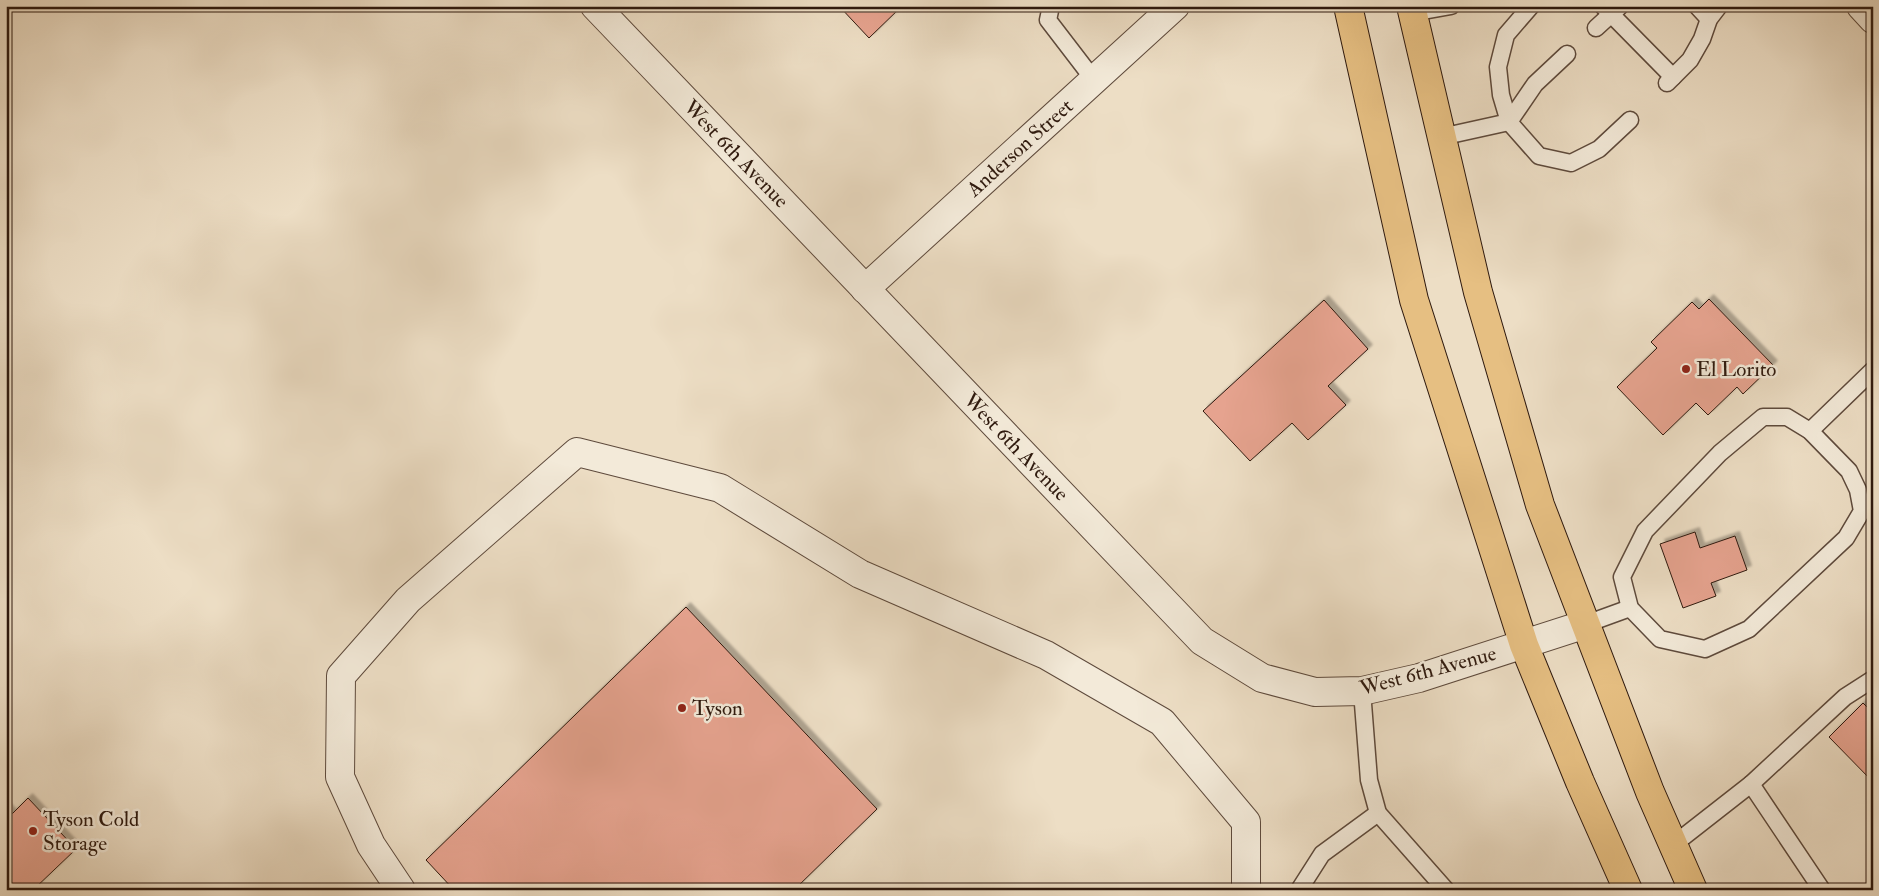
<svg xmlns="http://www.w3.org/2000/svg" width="1879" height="896" font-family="'IM FELL Double Pica',serif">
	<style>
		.building { fill: #e6a38f; stroke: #2e190e; filter: url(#shadow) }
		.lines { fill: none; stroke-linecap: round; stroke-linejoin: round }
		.service-casing { stroke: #5e4a3c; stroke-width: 19 }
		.minor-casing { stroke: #5e4a3c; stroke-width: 30 }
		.tertiary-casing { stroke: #5e4a3c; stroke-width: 30 }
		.primary-casing { stroke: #2e190e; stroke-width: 30 }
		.service { stroke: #f3ead9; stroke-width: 16 }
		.minor { stroke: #f3ead9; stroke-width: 28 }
		.tertiary { stroke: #f3ead9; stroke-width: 28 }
		.primary { stroke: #e6bf82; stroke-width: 28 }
		.poi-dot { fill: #8f2418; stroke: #f3ead9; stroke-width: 2 }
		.labels { text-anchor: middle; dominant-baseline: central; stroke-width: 5; stroke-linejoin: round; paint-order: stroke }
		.street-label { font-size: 21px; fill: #2e190e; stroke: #f3ead9 }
		.poi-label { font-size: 21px; fill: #2e190e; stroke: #f3ead9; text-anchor: start }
	</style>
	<defs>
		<filter id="shadow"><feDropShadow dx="4.5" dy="-4.5" stdDeviation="1" flood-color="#0004"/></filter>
	</defs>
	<rect width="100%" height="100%" fill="#eddec5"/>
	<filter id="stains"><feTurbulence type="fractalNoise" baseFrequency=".004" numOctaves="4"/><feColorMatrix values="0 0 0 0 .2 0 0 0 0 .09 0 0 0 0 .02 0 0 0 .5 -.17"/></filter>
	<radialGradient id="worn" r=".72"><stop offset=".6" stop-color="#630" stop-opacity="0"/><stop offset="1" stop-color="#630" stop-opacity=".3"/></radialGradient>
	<!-- building -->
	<g class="building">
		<polygon points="762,6 773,6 767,12"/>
		<polygon points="839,6 902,6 869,38"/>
		<polygon points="1709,299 1773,365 1743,394 1737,387 1708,415 1696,403 1663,435 1617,387 1657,348 1651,342 1692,302 1699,309"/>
		<polygon points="1324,300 1368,349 1328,386 1346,405 1308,440 1292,423 1250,461 1203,411"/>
		<polygon points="1695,532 1700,548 1735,536 1747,570 1711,583 1716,596 1683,608 1660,544"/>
		<polygon points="686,607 877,809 795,889 796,890 454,890 426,860"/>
		<polygon points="1863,703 1873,713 1873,782 1829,737"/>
		<polygon points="28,798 76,849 33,890 6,890 6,807 12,814"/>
	</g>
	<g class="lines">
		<defs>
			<g id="service">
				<polyline points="1051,6 1048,20 1094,80"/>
				<polyline points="1531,6 1506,35 1498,67 1501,95 1509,122 1539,156 1571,163 1599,149 1630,120"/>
				<polyline points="1603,6 1673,77"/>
				<polyline points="1697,6 1709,19"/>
				<polyline points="1412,13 1451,6"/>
				<polyline points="1596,28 1620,6"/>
				<polyline points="1667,83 1690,60 1702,39 1709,19 1719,6"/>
				<polyline points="1441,137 1509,122 1535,84 1567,54"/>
				<polygon points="1763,417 1787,417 1810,431 1849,471 1858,490 1862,511 1846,538 1749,629 1705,649 1660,639 1630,608 1622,577 1645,531 1720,453"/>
				<polyline points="1810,431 1873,370"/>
				<polyline points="1586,624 1630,608"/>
				<polyline points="1362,691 1369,780 1378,813 1446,890"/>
				<polyline points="1751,784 1845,697 1873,679"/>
				<polyline points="1673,845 1751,784 1822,890"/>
				<polyline points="1299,890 1322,854 1378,813"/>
			</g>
			<g id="minor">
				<polyline points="1861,6 1873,19"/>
				<polyline points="865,289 1175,6"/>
				<polyline points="401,890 371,845 340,777 341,676 408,600 577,452 720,488 860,574 1046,655 1162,722 1246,822 1246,890"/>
			</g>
			<polyline id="tertiary" points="595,6 1202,641 1262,678 1315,692 1362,691 1419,678 1586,624"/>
			<g id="primary">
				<polyline points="1348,6 1414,300 1524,645 1580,782 1628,890"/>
				<polyline points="1411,6 1478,292 1540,505 1650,792 1693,890"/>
			</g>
		</defs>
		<!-- service casing -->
		<use href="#service" class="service-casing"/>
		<!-- minor casing -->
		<use href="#minor" class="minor-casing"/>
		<!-- tertiary casing -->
		<use href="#tertiary" class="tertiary-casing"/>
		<!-- primary casing -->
		<use href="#primary" class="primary-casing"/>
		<!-- service -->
		<use href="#service" class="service"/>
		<!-- minor -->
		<use href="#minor" class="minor"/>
		<!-- tertiary -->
		<use href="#tertiary" class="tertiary"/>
		<!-- primary -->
		<use href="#primary" class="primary"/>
	</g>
	<!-- markers -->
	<g class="poi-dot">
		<circle cx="1686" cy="369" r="5"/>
		<circle cx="682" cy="708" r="5"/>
		<circle cx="33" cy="831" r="5"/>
	</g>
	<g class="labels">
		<!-- street labels -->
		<g class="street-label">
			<text transform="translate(1020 148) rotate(-42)">Anderson Street</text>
			<text transform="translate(736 154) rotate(46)">West 6th Avenue</text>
			<text transform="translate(1016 447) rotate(46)">West 6th Avenue</text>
			<text transform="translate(1428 671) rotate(-15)">West 6th Avenue</text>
		</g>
		<!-- poi labels -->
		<g class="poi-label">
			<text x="1696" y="369">El Lorito</text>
			<text x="692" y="708">Tyson</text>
			<text x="43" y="819">Tyson Cold<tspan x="43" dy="24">Storage</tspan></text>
		</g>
	</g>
	<!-- margin -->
	<rect width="1879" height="896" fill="none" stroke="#eddec5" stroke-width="25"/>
	<rect x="8" y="8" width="1864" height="881" fill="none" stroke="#2e190e" stroke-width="2.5"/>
	<rect x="12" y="12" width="1854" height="871" fill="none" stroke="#2e190e"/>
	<rect width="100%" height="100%" filter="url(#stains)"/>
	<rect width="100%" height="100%" fill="url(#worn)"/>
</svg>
